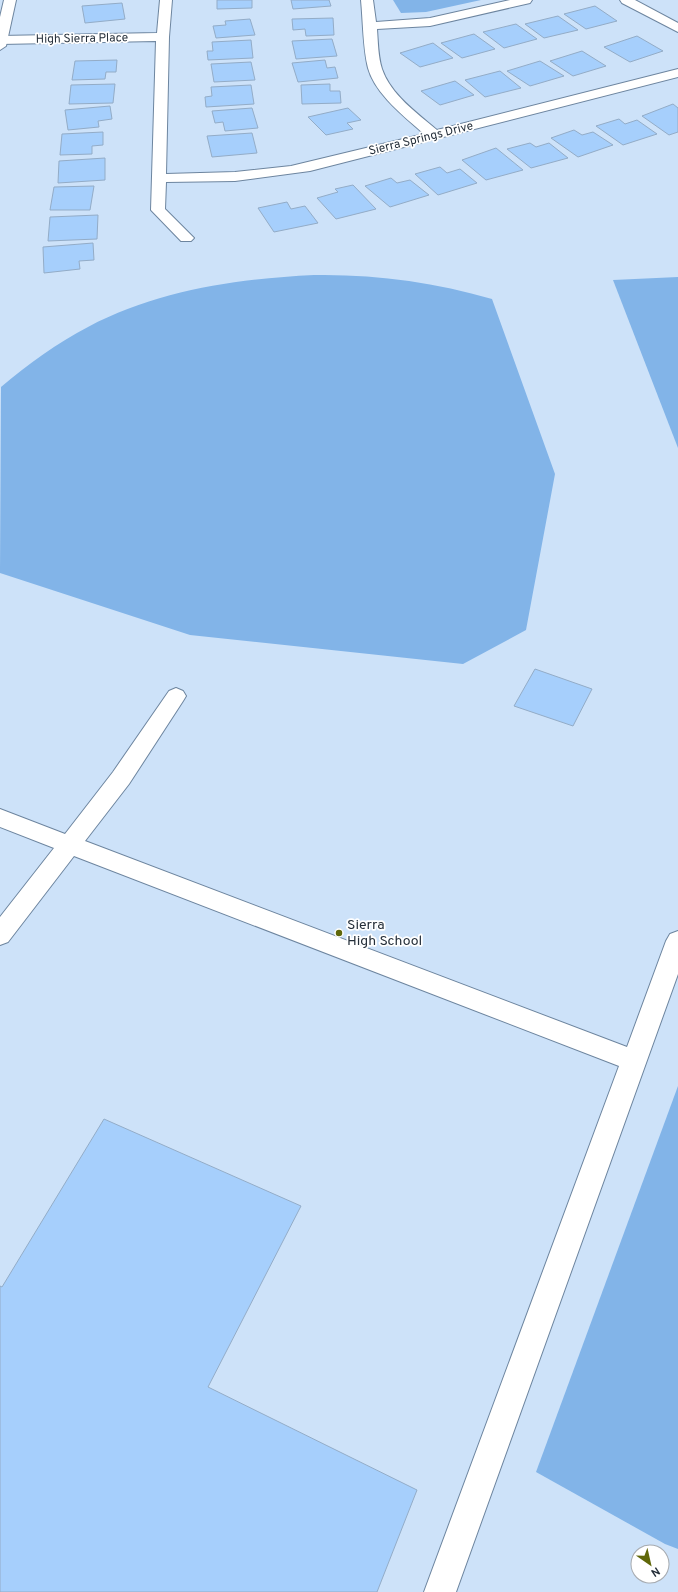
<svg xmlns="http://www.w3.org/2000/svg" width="678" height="1592" font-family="Overpass,sans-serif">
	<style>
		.green { fill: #82b4e8 }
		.building { fill: #a6cffc; stroke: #93acc7 }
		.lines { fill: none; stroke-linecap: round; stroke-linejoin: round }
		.minor-casing { stroke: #6d859f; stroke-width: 2 }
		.major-casing { stroke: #6d859f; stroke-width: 2 }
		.minor { fill: #fff; fill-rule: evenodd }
		.major { fill: #fff; fill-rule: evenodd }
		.poi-dot { fill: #5f6709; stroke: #fff; stroke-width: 1.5 }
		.labels { text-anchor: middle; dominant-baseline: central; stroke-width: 3.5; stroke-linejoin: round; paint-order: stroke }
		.far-street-label { font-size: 12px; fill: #242e39; stroke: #fff }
		.poi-label { font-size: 14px; fill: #242e39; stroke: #fff; text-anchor: start }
	</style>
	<rect width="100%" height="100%" fill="#cde2f9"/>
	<!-- green -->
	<g class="green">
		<polygon points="393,0 481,0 426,12 401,13"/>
		<path d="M314,275C375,274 434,282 492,299L555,474L526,630L463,664L190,635L0,573L1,387C28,364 57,343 88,327C158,290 237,279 314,275Z"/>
		<polygon points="678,277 678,448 613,280"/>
		<polygon points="678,1086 678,1549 665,1544 536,1472"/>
	</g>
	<!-- building -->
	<g class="building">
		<polygon points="217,0 252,0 252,8 217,9"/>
		<polygon points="291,0 329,0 331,6 293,9"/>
		<polygon points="122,3 125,19 85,23 82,6"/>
		<polygon points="595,6 617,21 586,29 564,14"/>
		<polygon points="558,16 578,30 544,38 525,24"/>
		<polygon points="333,18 334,35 306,36 305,29 293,30 292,19"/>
		<polygon points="250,19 255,35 216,38 213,26 226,25 225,21"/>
		<polygon points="516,24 537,39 504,48 483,32"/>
		<polygon points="474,34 495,49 462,58 441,43"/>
		<polygon points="637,36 663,51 630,62 604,47"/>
		<polygon points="332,39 337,56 296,59 292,41"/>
		<polygon points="251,40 253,58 208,60 207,51 213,51 212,42"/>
		<polygon points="433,43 453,58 420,67 400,53"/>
		<polygon points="582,51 606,66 573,76 550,61"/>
		<polygon points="117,60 116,72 106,72 105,79 72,80 75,61"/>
		<polygon points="325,60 327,68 335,67 338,78 298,82 292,63"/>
		<polygon points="540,61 564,76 530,86 507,71"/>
		<polygon points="251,62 255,80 214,82 211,64"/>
		<polygon points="500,71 521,88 485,97 465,80"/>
		<polygon points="455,81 474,95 440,105 421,91"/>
		<polygon points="115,84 113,103 69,104 71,85"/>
		<polygon points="330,84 330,91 340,91 341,103 302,104 301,85"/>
		<polygon points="251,85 254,104 206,107 205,97 212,96 211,87"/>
		<polygon points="673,104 678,108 678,132 669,135 642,116"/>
		<polygon points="110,106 112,119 98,121 99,127 68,130 65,110"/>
		<polygon points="252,108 258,128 225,131 223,122 215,123 212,111"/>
		<polygon points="348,108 361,120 347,123 353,129 326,135 308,117"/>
		<polygon points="619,119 625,124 637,120 657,134 623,145 596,126"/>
		<polygon points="574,130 582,135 593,132 613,145 578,157 551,138"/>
		<polygon points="103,132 103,145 92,146 92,154 60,155 62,134"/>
		<polygon points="252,133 257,153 212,157 207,136"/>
		<polygon points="530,143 536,147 549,143 568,158 531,168 507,149"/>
		<polygon points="496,148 523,170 486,180 462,160"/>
		<polygon points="105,158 105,180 58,183 59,161"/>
		<polygon points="440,167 447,173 460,169 477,183 438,195 415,174"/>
		<polygon points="391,178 397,183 410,180 429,195 390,207 365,186"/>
		<polygon points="353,185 376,209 336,219 317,198 338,192 335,189"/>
		<polygon points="94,186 90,210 50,210 54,187"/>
		<polygon points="287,202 291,209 305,206 318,223 274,232 258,208"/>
		<polygon points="98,215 97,239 48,241 50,217"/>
		<polygon points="93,243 94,260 79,261 80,269 44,273 43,247"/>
		<polygon points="535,669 592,689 573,726 514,706"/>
		<polygon points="104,1119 301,1206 208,1387 417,1490 377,1592 0,1592 0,1286 2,1287"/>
	</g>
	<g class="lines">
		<defs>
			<g id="minor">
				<path d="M160,0H172L169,37L166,174L235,172L291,166L424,134C405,117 375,94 368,68C363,49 363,20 361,0H373L376,22L430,18L510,0H532L530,3L430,26L377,29C378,42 378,57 382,69C391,95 417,113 437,130L678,69V77L310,171L235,181L166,182L165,209L194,238L191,241H181L151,210L156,41L0,44V36L157,33Z"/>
				<polygon points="620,0 635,0 678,23 678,32 622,3"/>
				<polygon points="176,688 183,691 186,696 183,701 129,784 85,841 627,1047 666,941 670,934 678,931 678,974 456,1592 424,1592 619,1066 74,856 8,942 0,945 0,917 54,848 0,827 0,809 65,834 113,772 169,691"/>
			</g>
			<polygon id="major" points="4,0 16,0 6,46 0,50 0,17"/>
		</defs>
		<!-- minor casing -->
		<use href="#minor" class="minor-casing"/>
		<!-- major casing -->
		<use href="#major" class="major-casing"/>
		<!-- minor -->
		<use href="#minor" class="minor"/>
		<!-- major -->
		<use href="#major" class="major"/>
	</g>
	<!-- markers -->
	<circle class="poi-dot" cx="339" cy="933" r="4"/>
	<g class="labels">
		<!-- far-street labels -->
		<g class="far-street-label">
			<text transform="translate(82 39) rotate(-1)">High Sierra Place</text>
			<text transform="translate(421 139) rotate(-14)">Sierra Springs Drive</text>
		</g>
		<!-- poi labels -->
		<g class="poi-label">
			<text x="347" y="925">Sierra<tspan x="347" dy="16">High School</tspan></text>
		</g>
	</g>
	<!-- north arrow -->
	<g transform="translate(650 1564) rotate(146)"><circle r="19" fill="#ffffff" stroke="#a7abb0"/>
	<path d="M0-3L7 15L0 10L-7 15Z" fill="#5f6709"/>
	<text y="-6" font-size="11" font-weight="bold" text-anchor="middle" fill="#242e39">N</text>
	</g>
</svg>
